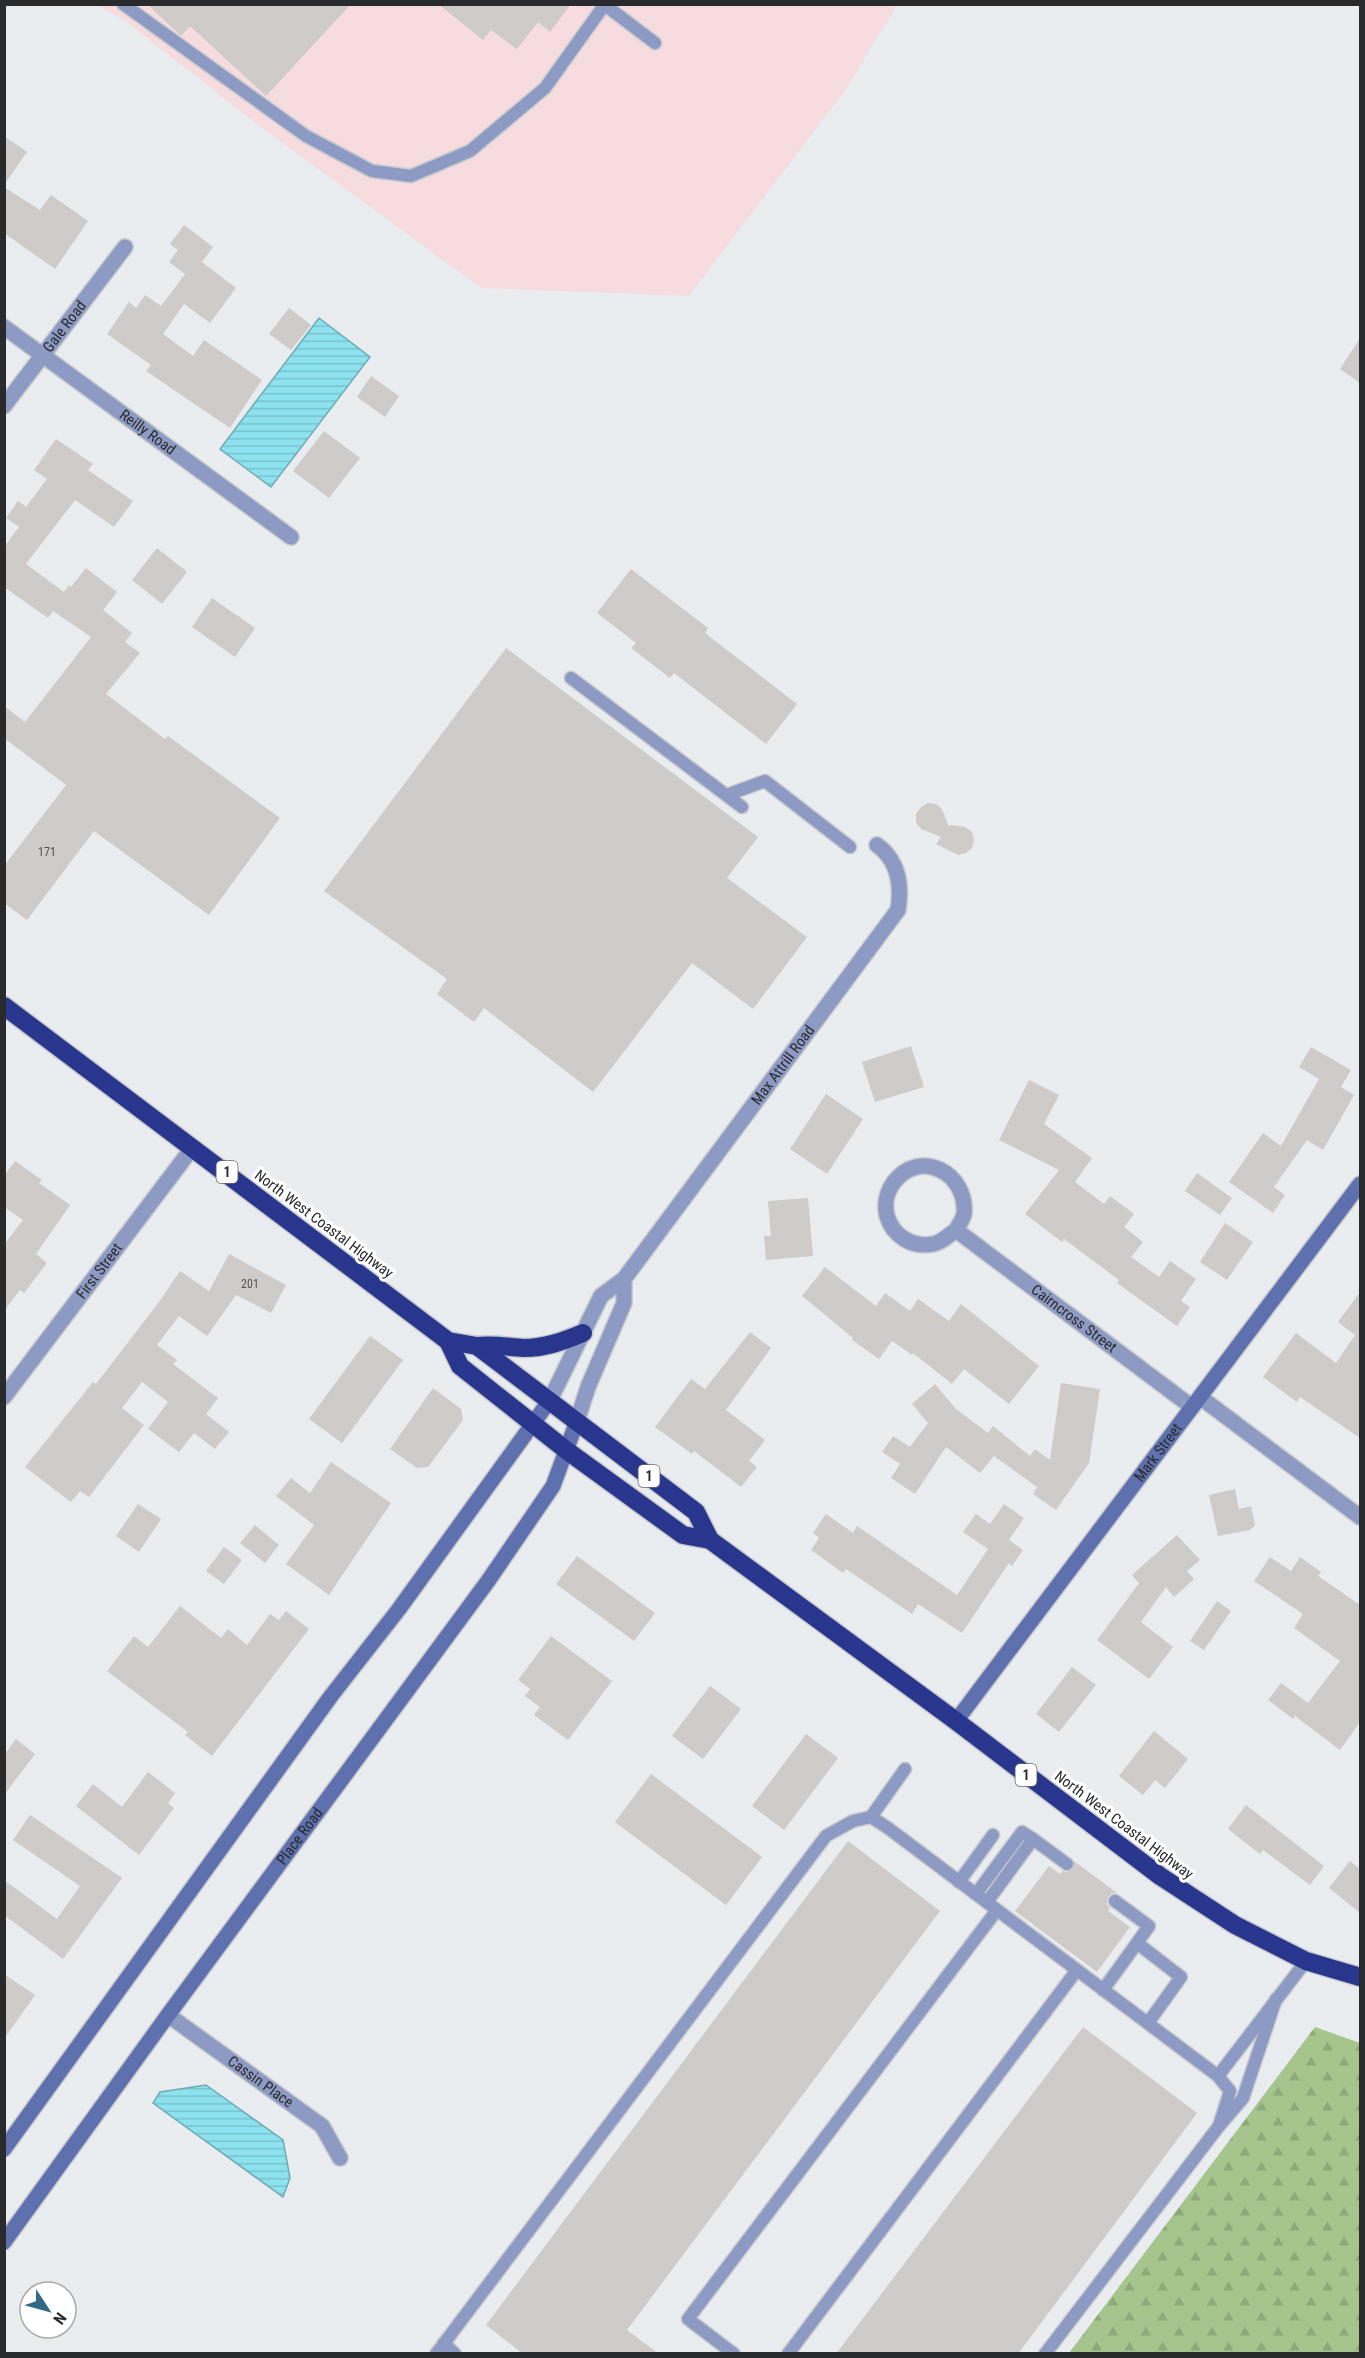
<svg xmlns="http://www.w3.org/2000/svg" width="1365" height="2358" font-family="'Roboto Condensed',sans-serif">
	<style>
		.education { fill: #f6dbdf }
		.forest { fill: url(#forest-firs) }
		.water { fill: url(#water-rules); stroke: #6fabb4; stroke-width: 1.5 }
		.building { fill: #cecbc9 }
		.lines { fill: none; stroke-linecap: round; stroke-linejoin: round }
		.lane-casing { stroke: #c7cacd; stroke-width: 15 }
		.street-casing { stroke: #c7cacd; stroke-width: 18 }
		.secondary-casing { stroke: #c7cacd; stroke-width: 18 }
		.highway-casing { stroke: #c7cacd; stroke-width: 21 }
		.lane { stroke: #8c9ac4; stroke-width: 12 }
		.street { stroke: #8c9ac4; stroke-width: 15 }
		.secondary { stroke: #5f70ae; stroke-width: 15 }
		.highway { stroke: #29368d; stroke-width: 18 }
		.labels { text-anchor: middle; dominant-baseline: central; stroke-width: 6; stroke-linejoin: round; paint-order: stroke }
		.number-label { font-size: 12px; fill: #525252 }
		.shield { fill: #fff; stroke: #696a6b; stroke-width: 1.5 }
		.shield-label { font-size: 14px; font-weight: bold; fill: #292a2b }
		.street-label { font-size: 15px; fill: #292a2b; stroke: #fff }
	</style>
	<defs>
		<pattern id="forest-firs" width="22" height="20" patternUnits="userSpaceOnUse" patternTransform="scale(1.5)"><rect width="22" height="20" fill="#a5c58d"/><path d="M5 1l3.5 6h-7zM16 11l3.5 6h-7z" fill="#8ea97a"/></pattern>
		<pattern id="water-rules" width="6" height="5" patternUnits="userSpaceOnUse" patternTransform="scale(1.5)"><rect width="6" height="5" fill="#8de2ef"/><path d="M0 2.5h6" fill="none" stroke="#7ac2cd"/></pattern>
	</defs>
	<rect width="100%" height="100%" fill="#eaedf0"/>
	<!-- education -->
	<polygon class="education" points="96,5 897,5 846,89 689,296 481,288 254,122 124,20"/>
	<!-- forest -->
	<polygon class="forest" points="1315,2027 1360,2043 1360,2353 1069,2353"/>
	<!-- water -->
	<g class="water">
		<polygon points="319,318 370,357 271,487 220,449"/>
		<polygon points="206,2085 283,2140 290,2178 283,2197 153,2103 160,2092"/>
	</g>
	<!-- building -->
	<g class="building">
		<polygon points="147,4 351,4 266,96 190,26 181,36"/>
		<polygon points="438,4 571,4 550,32 538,22 517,49 491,30 483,40"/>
		<polygon points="4,136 27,152 4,185"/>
		<polygon points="4,187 40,210 51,195 88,221 55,269 4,233"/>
		<polygon points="184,225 213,247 202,262 236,288 210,323 184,304 163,334 193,356 204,340 262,380 230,428 146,371 151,365 107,334 129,302 136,308 145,295 161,306 185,274 169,262 178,250 170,244"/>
		<polygon points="289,308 311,325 291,350 269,334"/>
		<polygon points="1360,338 1360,383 1340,369"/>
		<polygon points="371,376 399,396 385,417 357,397"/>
		<polygon points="324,431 360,458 329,498 293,471"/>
		<polygon points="56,439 93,464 88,470 133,501 114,527 75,500 26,564 64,592 69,585 71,587 86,568 117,592 103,610 132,633 125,642 140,653 106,694 165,739 168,736 280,818 209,915 94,831 27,920 4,903 4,866 66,785 4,738 4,706 25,722 91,637 53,611 48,618 4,587 4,547 19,527 6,518 18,501 26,507 47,479 34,470"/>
		<polygon points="157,548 187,572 162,604 132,580"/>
		<polygon points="631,569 708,628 705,633 797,704 766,744 674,673 670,678 631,648 636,643 597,613"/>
		<polygon points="212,598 255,628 235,657 192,627"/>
		<polygon points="506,648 758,837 727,878 807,937 753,1009 692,963 593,1092 484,1008 474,1022 437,994 447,979 324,891"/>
		<polygon points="928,803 936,804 942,809 949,827 950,825 965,827 972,832 974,840 972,848 966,853 958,855 936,844 941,837 921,829 916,822 916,814 921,807"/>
		<polygon points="911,1046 924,1087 875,1102 862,1062"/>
		<polygon points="1311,1047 1351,1070 1341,1087 1354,1095 1323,1150 1307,1140 1274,1187 1285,1195 1273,1213 1229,1182 1263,1133 1281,1146 1319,1079 1299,1067"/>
		<polygon points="1029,1080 1059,1095 1044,1124 1092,1158 1075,1182 1104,1204 1110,1196 1134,1214 1124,1227 1143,1242 1131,1257 1159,1277 1170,1261 1196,1279 1181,1301 1190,1307 1177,1326 1117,1283 1119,1280 1064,1239 1062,1242 1025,1214 1059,1170 999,1140"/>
		<polygon points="826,1094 863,1119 827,1174 790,1149"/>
		<polygon points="15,1161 42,1180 39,1183 70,1205 36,1254 47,1263 24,1293 20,1290 4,1311 4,1245 23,1220 4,1207 4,1176"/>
		<polygon points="1197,1173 1232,1198 1220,1215 1185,1191"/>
		<polygon points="808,1198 813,1256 766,1260 764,1236 771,1236 768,1201"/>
		<polygon points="1225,1223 1253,1242 1227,1280 1200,1262"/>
		<polygon points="229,1254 286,1285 271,1313 236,1295 207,1336 179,1316 157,1345 177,1360 173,1364 218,1398 206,1414 229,1432 215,1449 194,1433 179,1452 148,1429 168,1402 142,1382 122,1408 144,1425 89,1497 80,1491 71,1502 25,1467 93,1382 96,1384 159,1302 180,1271 209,1291"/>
		<polygon points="825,1267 876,1306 885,1293 910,1311 918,1299 949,1321 961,1304 1039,1366 1009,1404 964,1369 952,1384 913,1353 912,1355 892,1341 879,1359 852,1340 853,1338 802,1296"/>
		<polygon points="1360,1292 1360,1438 1300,1397 1297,1402 1263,1377 1296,1333 1336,1363 1355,1335 1338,1322"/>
		<polygon points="750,1332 771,1348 726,1410 765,1440 749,1461 757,1467 741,1487 694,1451 692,1454 655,1427 691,1379 705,1389"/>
		<polygon points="370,1336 403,1360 342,1443 309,1419"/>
		<polygon points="1061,1383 1100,1389 1089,1463 1056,1510 1033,1494 1037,1487 994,1456 980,1473 946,1447 915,1494 891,1478 900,1464 882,1452 893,1436 910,1447 928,1423 912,1404 935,1384 956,1409 988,1433 993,1426 1030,1456 1035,1449 1050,1460"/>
		<polygon points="433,1388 461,1409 463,1420 428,1467 417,1468 390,1449"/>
		<polygon points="331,1462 391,1503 329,1595 286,1564 314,1525 276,1496 291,1478 310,1493"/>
		<polygon points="1235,1489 1239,1509 1251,1506 1255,1525 1250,1530 1218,1536 1209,1495"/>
		<polygon points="138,1504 161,1519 139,1552 116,1536"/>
		<polygon points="1004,1504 1024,1518 1009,1540 1023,1550 1012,1566 1009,1563 962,1633 918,1604 912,1614 846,1569 843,1573 811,1550 819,1538 813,1533 826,1514 853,1533 857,1526 957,1595 988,1549 963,1532 976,1514 990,1524"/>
		<polygon points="255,1525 279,1545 265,1563 240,1543"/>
		<polygon points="1177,1535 1200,1560 1187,1571 1194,1579 1174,1597 1166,1587 1141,1622 1173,1647 1149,1679 1097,1640 1139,1583 1132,1575"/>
		<polygon points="224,1547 242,1560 224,1584 206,1571"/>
		<polygon points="577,1556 655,1613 634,1641 556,1584"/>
		<polygon points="1270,1557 1291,1571 1300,1557 1321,1572 1318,1576 1360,1605 1360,1722 1340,1750 1295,1716 1293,1719 1268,1700 1281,1683 1308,1703 1340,1661 1294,1628 1303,1614 1254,1581"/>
		<polygon points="1217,1601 1231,1611 1204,1650 1190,1641"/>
		<polygon points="180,1606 221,1638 228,1629 247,1645 270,1614 279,1620 286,1611 309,1629 212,1756 185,1735 188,1732 107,1671 134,1636 148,1647"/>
		<polygon points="551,1636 612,1681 568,1740 534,1715 540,1707 525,1696 530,1689 518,1680"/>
		<polygon points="1072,1667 1096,1685 1059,1732 1036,1714"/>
		<polygon points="710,1686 741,1709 703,1759 672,1736"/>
		<polygon points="1154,1731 1188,1759 1165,1788 1155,1780 1143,1795 1119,1776"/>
		<polygon points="806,1734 838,1758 784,1830 752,1806"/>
		<polygon points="16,1739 35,1754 4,1795 4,1755"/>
		<polygon points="148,1772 175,1793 168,1803 174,1808 139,1855 76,1806 93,1784 122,1807"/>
		<polygon points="651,1774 762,1857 726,1905 615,1822"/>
		<polygon points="1246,1805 1324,1866 1310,1885 1263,1850 1260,1854 1228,1829"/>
		<polygon points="30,1815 122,1878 63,1959 4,1915 4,1880 57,1919 80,1886 13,1840"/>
		<polygon points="848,1841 940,1911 627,2330 659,2354 523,2354 486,2325"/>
		<polygon points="1074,1861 1117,1893 1112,1893 1108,1897 1107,1904 1110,1908 1108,1911 1130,1927 1097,1972 1015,1911 1049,1866 1060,1874 1062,1871 1067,1872 1073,1869"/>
		<polygon points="1350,1861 1360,1869 1360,1913 1329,1888"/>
		<polygon points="4,1974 35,1995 4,2039"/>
		<polygon points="1083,2027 1197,2113 1018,2354 836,2354"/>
	</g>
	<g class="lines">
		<defs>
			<g id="lane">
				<polyline points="123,4 306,136 372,171 411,176 470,151 545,88 605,4"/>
				<polyline points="605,5 655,43"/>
				<polyline points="571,678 742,807"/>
				<polyline points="727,795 765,781 850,847"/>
				<polyline points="871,1817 905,1769"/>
				<polyline points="959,1882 993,1835"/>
				<polyline points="976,1894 1022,1832 1033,1839"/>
				<polyline points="1115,1901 1149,1926 1137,1943 1181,1977 1148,2023"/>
				<polyline points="987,1902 1033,1839 1067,1864"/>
				<polyline points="1103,1990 1137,1943"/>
				<polyline points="1218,2076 1306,1961"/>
				<polyline points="444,2343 455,2354"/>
				<polyline points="436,2354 826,1836 853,1821 871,1817 888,1828 1218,2076 1230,2091 1219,2126"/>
				<polyline points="734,2354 688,2319 997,1910"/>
				<polyline points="788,2354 1077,1970"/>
				<polyline points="1045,2354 1219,2126 1243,2098 1276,1999"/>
			</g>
			<g id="street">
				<path id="s1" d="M4,327L291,537"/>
				<path id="s2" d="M4,406L125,247"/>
				<path id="s3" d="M956,1230C949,1235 941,1243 933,1244C912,1248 893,1236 887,1216C884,1203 886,1193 894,1182C920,1148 968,1173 964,1214C963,1219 959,1225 956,1230L1192,1407"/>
				<path id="s4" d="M4,1397L193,1147"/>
				<polyline points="1200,1397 1360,1517"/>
				<path id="s5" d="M550,1400L601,1296L624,1279L898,910C902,885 899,861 877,845"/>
				<polyline points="577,1421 588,1387 624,1303 624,1279"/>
				<path id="s6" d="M168,2015L322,2126L340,2158"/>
			</g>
			<g id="secondary">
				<path id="s7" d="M956,1721L1360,1184"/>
				<polyline points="4,2149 331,1696 399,1609 550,1400"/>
				<path id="s8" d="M4,2242L168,2015L488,1581L553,1486L577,1421"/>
			</g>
			<g id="highway">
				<polyline points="4,1006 448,1341 477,1346 696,1512 710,1540"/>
				<polyline points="448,1341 460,1366 566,1450 683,1535 710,1540 956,1721 1160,1876 1235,1925 1306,1961 1360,1977"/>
				<path d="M477,1346C494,1344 507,1347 524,1348C545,1348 564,1341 583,1333"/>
			</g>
		</defs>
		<!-- lane casing -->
		<use href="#lane" class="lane-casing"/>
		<!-- street casing -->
		<use href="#street" class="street-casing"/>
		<!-- secondary casing -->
		<use href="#secondary" class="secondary-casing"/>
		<!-- highway casing -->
		<use href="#highway" class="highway-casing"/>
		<!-- lane -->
		<use href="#lane" class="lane"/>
		<!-- street -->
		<use href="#street" class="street"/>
		<!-- secondary -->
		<use href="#secondary" class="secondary"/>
		<!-- highway -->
		<use href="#highway" class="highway"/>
	</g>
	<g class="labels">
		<!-- number labels -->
		<g class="number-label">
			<text x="47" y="852">171</text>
			<text x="250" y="1284">201</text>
		</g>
		<!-- shield labels -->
		<g class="shield">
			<rect x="216.5" y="1161" width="21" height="22" rx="4.5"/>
			<rect x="638.5" y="1465" width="21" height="22" rx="4.5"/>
			<rect x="1015.5" y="1764" width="21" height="22" rx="4.5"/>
		</g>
		<g class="shield-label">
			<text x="227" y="1172">1</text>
			<text x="649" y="1476">1</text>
			<text x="1026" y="1775">1</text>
		</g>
		<!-- street labels -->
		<g class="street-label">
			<text stroke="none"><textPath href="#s2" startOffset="100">Gale Road</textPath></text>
			<text stroke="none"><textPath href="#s1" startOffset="178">Reilly Road</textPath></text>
			<text stroke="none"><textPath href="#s5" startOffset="411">Max Attrill Road</textPath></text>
			<text transform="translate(324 1224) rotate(37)">North West Coastal Highway</text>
			<text stroke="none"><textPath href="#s4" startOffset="158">First Street</textPath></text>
			<text stroke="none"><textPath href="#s3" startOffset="393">Cairncross Street</textPath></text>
			<text stroke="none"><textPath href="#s7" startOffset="336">Mark Street</textPath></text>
			<text transform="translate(1124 1825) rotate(37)">North West Coastal Highway</text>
			<text stroke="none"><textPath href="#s8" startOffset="502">Place Road</textPath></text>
			<text stroke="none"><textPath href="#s6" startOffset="114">Cassin Place</textPath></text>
		</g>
	</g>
	<!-- border -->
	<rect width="1365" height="2358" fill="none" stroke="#292a2b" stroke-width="12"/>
	<!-- north arrow -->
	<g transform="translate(48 2310) rotate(126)"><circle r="28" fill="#ffffff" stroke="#a9aaaa" stroke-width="1.5"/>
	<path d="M0-4.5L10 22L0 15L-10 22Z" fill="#326984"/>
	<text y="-9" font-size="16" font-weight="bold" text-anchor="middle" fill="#292a2b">N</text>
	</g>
</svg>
